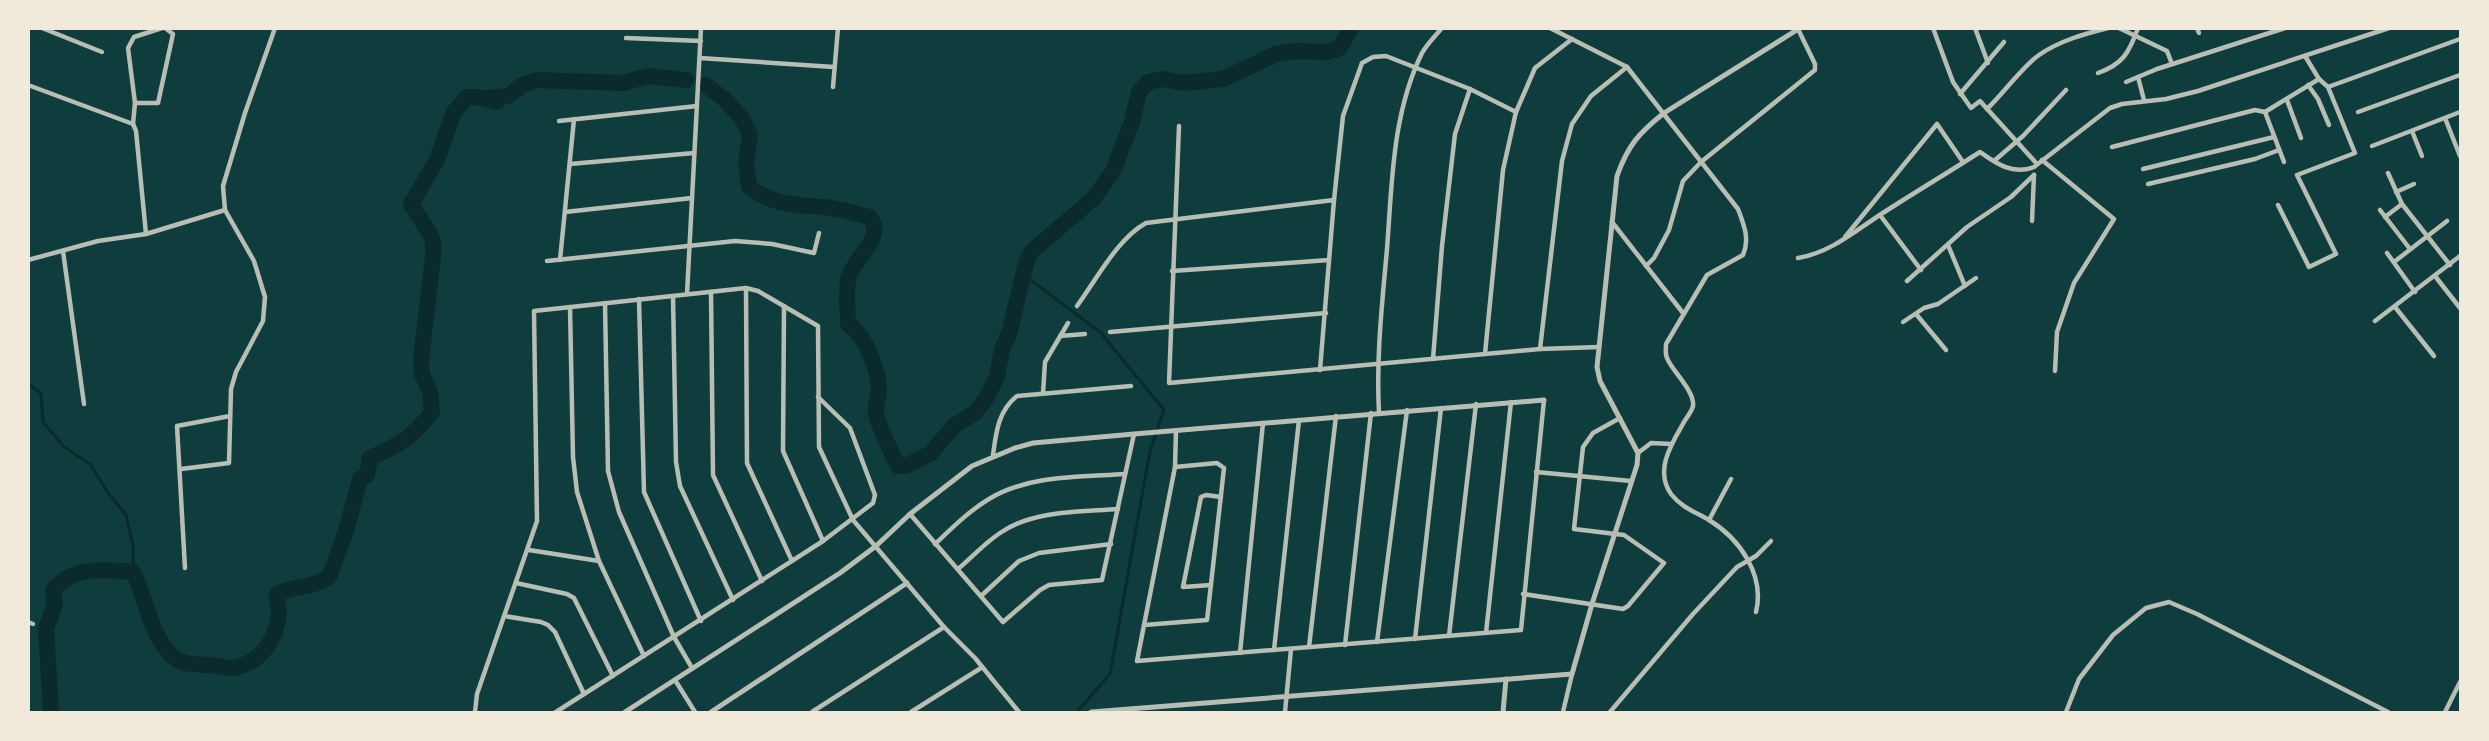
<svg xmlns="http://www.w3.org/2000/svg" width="2489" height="741" font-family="Arial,sans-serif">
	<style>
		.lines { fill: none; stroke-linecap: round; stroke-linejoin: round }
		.stream { stroke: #0a2a2b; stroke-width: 3 }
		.river { stroke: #0a2a2b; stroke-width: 16 }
		.minor { stroke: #b8beb3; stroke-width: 4.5 }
		.tertiary { stroke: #b8beb3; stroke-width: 5 }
	</style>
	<rect width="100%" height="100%" fill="#0f3d3e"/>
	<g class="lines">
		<!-- stream -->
		<g class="stream">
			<polyline points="1023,274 1101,333 1164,410 1150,451 1110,674 1077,712"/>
			<polyline points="28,384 41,393 43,422 63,446 91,465 108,493 126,515 133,546 133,572"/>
		</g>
		<!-- river -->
		<g class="river">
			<path d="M706,85L724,99L742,118L750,135L746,163L749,187C776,206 791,204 822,207C838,208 854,213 869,217C887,236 854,259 849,276C845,290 848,309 848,324C865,334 879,371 879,390C879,398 874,406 876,414C880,431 891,450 898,466L908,465L931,453L954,426L976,412L986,398L997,377L1002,349L1009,334L1026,263L1032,251L1094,198L1113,171L1132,122L1139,92L1148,82L1163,79L1184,83L1223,79L1276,54L1295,51L1327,52L1340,48L1351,28"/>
			<polyline points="487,98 508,96 522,85 536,80 623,83 648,76 686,80"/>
			<path d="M51,712L46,628L55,604L53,590C73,566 104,569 133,572C147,600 149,631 171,655C182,666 197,664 210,665C218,665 226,669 233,668C261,663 277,639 279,612C279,606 276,601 277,594C294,585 311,589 329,577L345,534L360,479L367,475L370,458C399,445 413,437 432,412L430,392L422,374L421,359L433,257V242L430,234L411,204L437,160L454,112L467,97H476L497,102L487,98"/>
		</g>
		<!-- minor -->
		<g class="minor">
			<polyline points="42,28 102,52"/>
			<path d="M1550,28L1627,67L1738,209C1744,225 1750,239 1743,255L1707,275L1666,344C1666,348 1665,354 1667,358C1672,371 1695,391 1693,406C1692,411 1687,417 1684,422C1672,443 1654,470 1671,494C1681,507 1695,512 1709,520C1740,539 1765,575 1756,612"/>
			<polyline points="1933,28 1953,82 1971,108 1980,101 2037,164"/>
			<polyline points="1975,28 1988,63"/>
			<polyline points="2119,28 2167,51 2172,64"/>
			<polyline points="2197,28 2199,33"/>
			<polyline points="626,38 701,41"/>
			<polyline points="700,58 834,67"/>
			<path d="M2098,73C2123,64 2129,53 2138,28"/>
			<polyline points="2138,77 2144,100"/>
			<polyline points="2126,82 2157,69 2285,28"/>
			<polyline points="28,85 133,124 136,131 146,234"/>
			<polyline points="2308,85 2318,99 2329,125"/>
			<polyline points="833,87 838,28"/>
			<polyline points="2328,87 2460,39"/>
			<polyline points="1960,94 2004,42"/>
			<polyline points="2287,100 2301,138"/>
			<polyline points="135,103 158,103 173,34 165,28"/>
			<path d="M1987,109C2003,94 2022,67 2039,55C2059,41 2084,34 2108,28"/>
			<polyline points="2265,112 2284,162"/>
			<polyline points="2358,112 2460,75"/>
			<polyline points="2445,118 2460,156"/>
			<polyline points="559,121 697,106"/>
			<polyline points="133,124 135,103 128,48 134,37 162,28"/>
			<polyline points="1179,126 1169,383 1540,349 1599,347"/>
			<polyline points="2412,131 2422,156"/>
			<polyline points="2372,146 2460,112"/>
			<polyline points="2112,147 2255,110 2265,112 2319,79"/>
			<polyline points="2042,160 2114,219 2074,283 2057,332 2055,371"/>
			<polyline points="1994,161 2023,136 2066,90"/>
			<polyline points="570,164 694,153"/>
			<polyline points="2143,169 2274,137"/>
			<polyline points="2388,173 2402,204 2450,265"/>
			<polyline points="2148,184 2255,159 2279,150"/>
			<polyline points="2396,192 2414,184"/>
			<polyline points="2278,205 2309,267 2336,254 2297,175 2355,153 2328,87 2319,79 2305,56"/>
			<polyline points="2380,210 2410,249"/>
			<polyline points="565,212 692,198"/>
			<polyline points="1880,215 1921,270"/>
			<polyline points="2385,217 2402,204"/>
			<polyline points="2032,221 2034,175"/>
			<polyline points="1612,222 1683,313"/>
			<polyline points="1845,237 1937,124 1963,162"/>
			<polyline points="1948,245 1965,286"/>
			<polyline points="63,251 84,404"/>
			<polyline points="2387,253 2415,292"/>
			<path d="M1798,258C1833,252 1857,229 1886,211C1917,191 1949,172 1980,152C1997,164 2012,175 2034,167L2110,108L2122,104L2166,99L2198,91L2389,28"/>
			<polyline points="28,260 98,241 146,234 225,210"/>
			<polyline points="560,260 574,119"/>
			<polyline points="547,261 735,241 772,244 814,253 819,233"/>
			<polyline points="2394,262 2447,221"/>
			<polyline points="1646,266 1654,258 1669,230 1683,181 1701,162 1815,70 1815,64 1798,29"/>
			<polyline points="1172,271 1329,260"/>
			<polyline points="2435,276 2460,308"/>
			<polyline points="1907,281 1967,227 2011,197 2034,175"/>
			<polyline points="746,288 747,463 792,561"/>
			<polyline points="711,292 713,475 762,581"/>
			<polyline points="687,294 701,28"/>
			<polyline points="673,296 676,462 680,486 733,600"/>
			<polyline points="639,299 644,492 701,621"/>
			<polyline points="605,303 608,471 619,512 674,637 692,668"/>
			<polyline points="784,306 783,451 823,541"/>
			<path d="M1077,306C1096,280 1118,238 1146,223L1334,200"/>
			<polyline points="570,307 573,457 577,492 599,561 644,656"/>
			<polyline points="2395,307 2434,356"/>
			<polyline points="1916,314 1946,350"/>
			<polyline points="2375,321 2460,256"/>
			<polyline points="1903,322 1924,308 1938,304 1976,278"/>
			<polyline points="1110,332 1326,313"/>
			<polyline points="1060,336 1085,334"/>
			<polyline points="1540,349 1562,161 1572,124 1591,96 1627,67"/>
			<polyline points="1485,354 1503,170 1516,112 1535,68 1572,39"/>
			<polyline points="1433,359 1442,246 1455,134 1470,89"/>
			<polyline points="1320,370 1334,200 1343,116 1362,63 1373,57 1386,56 1470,89 1516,112"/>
			<polyline points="1043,393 1045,362 1068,323"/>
			<path d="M1379,413C1376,357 1382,305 1387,249C1392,184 1392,114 1422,53C1427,44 1435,36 1442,28"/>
			<polyline points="1176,431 1175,467 1137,661 1521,630 1544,400"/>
			<polyline points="1638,453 1651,443 1671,444"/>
			<path d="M993,455C996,433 998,411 1017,396L1131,386"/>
			<polyline points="181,469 229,463 231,389 236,372 263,321 265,297 254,261 225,210 223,186 245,113 275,28"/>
			<polyline points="1536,472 1631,481"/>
			<polyline points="910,514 1003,622 1040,590 1049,585 1102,580 1134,434"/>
			<polyline points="1709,520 1731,479"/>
			<path d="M935,544C952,528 969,511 989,499C1028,475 1080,477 1125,474"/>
			<polyline points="529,550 599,561"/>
			<polyline points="185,568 177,426 230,416"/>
			<path d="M958,569C972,557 985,543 1000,533C1033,510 1080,512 1118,509"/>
			<polyline points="516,583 567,594 574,598 613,676"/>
			<polyline points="1211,585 1183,587 1201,497 1206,495 1221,497"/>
			<polyline points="1523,594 1623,609 1628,606 1664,563 1624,535 1574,529 1583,447 1593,433 1620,418"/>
			<polyline points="981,596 1019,561 1039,553 1111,544"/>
			<polyline points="504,616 541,622 548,625 555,632 584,694"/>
			<polyline points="28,622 33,624"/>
			<polyline points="1144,625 1207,620 1224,468 1217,463 1175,467"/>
			<polyline points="1486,633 1511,402"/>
			<polyline points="1449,636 1476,404"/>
			<polyline points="1415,639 1441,408"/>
			<polyline points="1377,642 1407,410"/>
			<polyline points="1345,645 1371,413"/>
			<polyline points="1309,647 1336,416"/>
			<polyline points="1274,650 1299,420"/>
			<polyline points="1240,653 1263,423"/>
			<polyline points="675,680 695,712"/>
			<polyline points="475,712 477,694 537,521 534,311 746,288 758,291 818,326 819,447 853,520 944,627 975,658 1019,712"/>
			<polyline points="556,712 823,541 873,503 875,495 850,428 818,397"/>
			<polyline points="812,712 944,627"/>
			<polyline points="911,712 981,668"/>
			<polyline points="1285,712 1291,649"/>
			<polyline points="1563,712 1572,674"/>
			<polyline points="1610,712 1693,614 1737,567 1756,556 1771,541"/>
			<polyline points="2066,712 2079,679 2113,635 2146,608 2169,602 2197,614 2388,712"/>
			<polyline points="2445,712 2460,682"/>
		</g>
		<!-- tertiary -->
		<g class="tertiary">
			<polyline points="625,712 840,573 876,546 910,514 972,466 1015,448 1033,443 1134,434 1544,400"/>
			<polyline points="711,712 907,583"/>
			<path d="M1091,712L1572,674L1592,604L1637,465L1638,453L1600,381L1597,367L1617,176C1628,145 1639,133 1664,113L1800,28"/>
			<polyline points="1503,712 1506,679"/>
		</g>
	</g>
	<!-- border -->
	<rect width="2489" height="741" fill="none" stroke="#f1e9da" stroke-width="60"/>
</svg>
